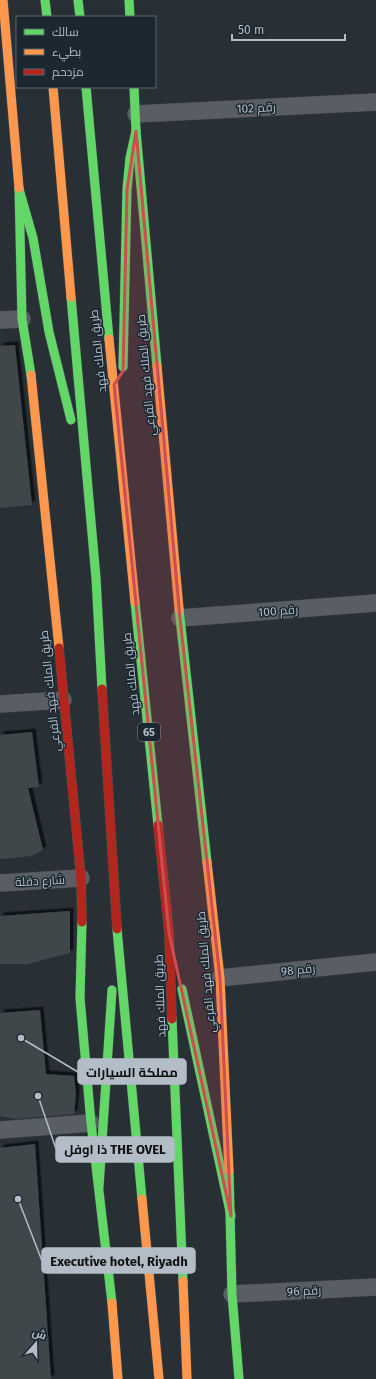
<svg xmlns="http://www.w3.org/2000/svg" width="376" height="1379" font-family="'Fira Sans',Cairo,sans-serif">
	<style>
		.building { fill: #40474c; filter: url(#shadow) }
		.lines { fill: none; stroke-linecap: round; stroke-linejoin: round }
		.street-casing { stroke: #464c51; stroke-width: 18 }
		.fast-casing { stroke: #464d53; stroke-width: 10 }
		.slow-casing { stroke: #464d53; stroke-width: 10 }
		.jam-casing { stroke: #464d53; stroke-width: 10 }
		.street { stroke: #585e64; stroke-width: 17 }
		.fast { stroke: #63d668; stroke-width: 9 }
		.slow { stroke: #ff974d; stroke-width: 9 }
		.jam { stroke: #b3261e; stroke-width: 9 }
		.marked { fill: #cd4d50; fill-opacity: 0.2; stroke: #cd4d50; stroke-width: 3; stroke-linejoin: round }
		.labels { text-anchor: middle; dominant-baseline: central; stroke-width: 3; stroke-linejoin: round; paint-order: stroke }
		.shield { fill: #1b2831; stroke: #85909b; stroke-width: 1 }
		.shield-label { font-size: 11px; font-weight: bold; fill: #b2bdc8 }
		.street-label { font-size: 12px; fill: #b2bdc8; stroke: #1b2831 }
		.leader { fill: none; stroke: #b2bdc8; stroke-width: 1.5 }
		.callout-dot { fill: #b2bdc8; stroke: #1b2831; stroke-width: 1.5 }
		.callout { fill: #b2bdc8; stroke: #b2bdc8; stroke-width: 1.5 }
		.callout-label { font-size: 13px; text-anchor: middle; font-weight: bold; fill: #111 }
	</style>
	<defs>
		<filter id="shadow"><feDropShadow dx="3.5" dy="-3.5" stdDeviation="0" flood-color="#0009"/></filter>
	</defs>
	<rect width="100%" height="100%" fill="#283036"/>
	<!-- building -->
	<g class="building">
		<polygon points="15,345 32,505 0,508 0,346"/>
		<polygon points="32,732 39,787 28,788 43,850 31,856 0,859 0,735"/>
		<polygon points="70,911 70,953 28,964 0,964 0,916"/>
		<polygon points="40,1010 46,1074 74,1076 76,1094 74,1114 15,1119 0,1116 0,1013"/>
		<polygon points="35,1144 51,1379 0,1379 0,1148"/>
	</g>
	<g class="lines">
		<defs>
			<g id="street">
				<polyline points="136,114 376,102"/>
				<polyline points="0,320 22,319"/>
				<polyline points="180,618 376,603"/>
				<polyline points="0,704 63,700"/>
				<polyline points="0,883 81,878"/>
				<polyline points="220,978 376,962"/>
				<polyline points="0,1130 91,1123"/>
				<polyline points="232,1294 376,1287"/>
			</g>
			<g id="fast">
				<polyline points="45,0 47,17"/>
				<polyline points="78,0 80,17"/>
				<polyline points="129,0 130,17"/>
				<polyline points="86,87 109,339"/>
				<polyline points="134,87 136,131 157,366"/>
				<polyline points="19,188 22,319 31,375"/>
				<polyline points="19,189 33,238 49,332 71,420"/>
				<polyline points="71,297 96,578 102,689"/>
				<polyline points="123,367 127,189 130,158 136,131"/>
				<polyline points="135,602 158,825"/>
				<polyline points="179,609 207,862"/>
				<polyline points="82,922 80,998 91,1123 112,1303"/>
				<polyline points="117,929 142,1199"/>
				<polyline points="182,989 231,1216"/>
				<polyline points="172,1019 183,1281"/>
				<polyline points="229,1171 232,1294 239,1379"/>
				<polyline points="99,1187 112,990"/>
			</g>
			<g id="slow">
				<polyline points="3,0 19,188"/>
				<polyline points="53,87 71,297"/>
				<polyline points="109,339 135,602"/>
				<polyline points="157,366 179,609"/>
				<polyline points="31,375 59,648"/>
				<polyline points="207,862 220,978 229,1171"/>
				<polyline points="142,1199 159,1379"/>
				<polyline points="183,1281 187,1379"/>
				<polyline points="112,1303 118,1379"/>
			</g>
			<g id="jam">
				<polyline points="59,648 81,878 82,922"/>
				<polyline points="102,689 117,929"/>
				<polyline points="158,825 169,933 172,1019"/>
			</g>
		</defs>
		<!-- street casing -->
		<use href="#street" class="street-casing"/>
		<!-- fast casing -->
		<use href="#fast" class="fast-casing"/>
		<!-- slow casing -->
		<use href="#slow" class="slow-casing"/>
		<!-- jam casing -->
		<use href="#jam" class="jam-casing"/>
		<!-- street -->
		<use href="#street" class="street"/>
		<!-- fast -->
		<use href="#fast" class="fast"/>
		<!-- slow -->
		<use href="#slow" class="slow"/>
		<!-- jam -->
		<use href="#jam" class="jam"/>
	</g>
	<!-- marked area -->
	<path class="marked" d="M136,131L180,618L220,978L231,1216L169,933L114,385L123,371L127,189Z"/>
	<g class="labels">
		<!-- shield labels -->
		<rect class="shield" x="138" y="723" width="22" height="18" rx="3"/>
		<g class="shield-label">
			<text x="149" y="732">65</text>
		</g>
		<!-- street labels -->
		<g class="street-label">
			<text transform="translate(256 108) rotate(-3)">رقم 102</text>
			<text transform="translate(98 351) rotate(-96)">طريق الملك فهد</text>
			<text transform="translate(146 375) rotate(-95)">طريق الملك فهد الفرعي</text>
			<text transform="translate(278 611) rotate(-4)">رقم 100</text>
			<text transform="translate(131 674) rotate(-96)">طريق الملك فهد</text>
			<text transform="translate(50 691) rotate(-96)">طريق الملك فهد الفرعي</text>
			<text transform="translate(40 881) rotate(-3)">شارع دقلة</text>
			<text transform="translate(298 970) rotate(-6)">رقم 98</text>
			<text transform="translate(206 972) rotate(-95)">طريق الملك فهد الفرعي</text>
			<text transform="translate(160 996) rotate(-92)">طريق الملك فهد</text>
			<text transform="translate(304 1291) rotate(-3)">رقم 96</text>
		</g>
	</g>
	<!-- callouts -->
	<path class="leader" d="M21 1038L78 1072M38 1096L56 1149M18 1199L42 1261"/>
	<g class="callout-dot">
		<circle cx="21" cy="1038" r="4"/>
		<circle cx="38" cy="1096" r="4"/>
		<circle cx="18" cy="1199" r="4"/>
	</g>
	<g class="callout">
		<rect x="78" y="1059" width="108" height="25" rx="4"/>
		<rect x="56" y="1137" width="118" height="25" rx="4"/>
		<rect x="42" y="1248" width="153" height="25" rx="4"/>
	</g>
	<g class="callout-label">
		<text x="132" y="1077">مملكة السيارات</text>
		<text x="115" y="1154">ذا اوفل THE OVEL</text>
		<text x="119" y="1266">Executive hotel, Riyadh</text>
	</g>
	<!-- legend -->
	<rect x="16" y="16" width="140" height="72" fill="#1b2831" stroke="#57646d"/>
	<rect x="24" y="29" width="20" height="6" fill="#63d668" stroke="#57646d"/>
	<text x="52" y="36" font-size="12" fill="#b2bdc8">سالك</text>
	<rect x="24" y="49" width="20" height="6" fill="#ff974d" stroke="#57646d"/>
	<text x="52" y="56" font-size="12" fill="#b2bdc8">بطيء</text>
	<rect x="24" y="69" width="20" height="6" fill="#b3261e" stroke="#57646d"/>
	<text x="52" y="76" font-size="12" fill="#b2bdc8">مزدحم</text>
	<!-- north arrow -->
	<g transform="translate(36 1343) rotate(20)" stroke="#1b2831" stroke-width="3" paint-order="stroke">
	<path d="M0-3L7 15L0 10L-7 15Z" fill="#b2bdc8"/>
	<text y="-6" font-size="11" font-weight="bold" text-anchor="middle" fill="#b2bdc8">ش</text>
	</g>
	<!-- scale -->
	<path d="M232 34v6h113v-6" fill="none" stroke="#b2bdc8" stroke-width="2"/>
	<text x="238" y="34" font-size="12" fill="#b2bdc8" stroke="#1b2831" stroke-width="3" paint-order="stroke">50 m</text>
</svg>
